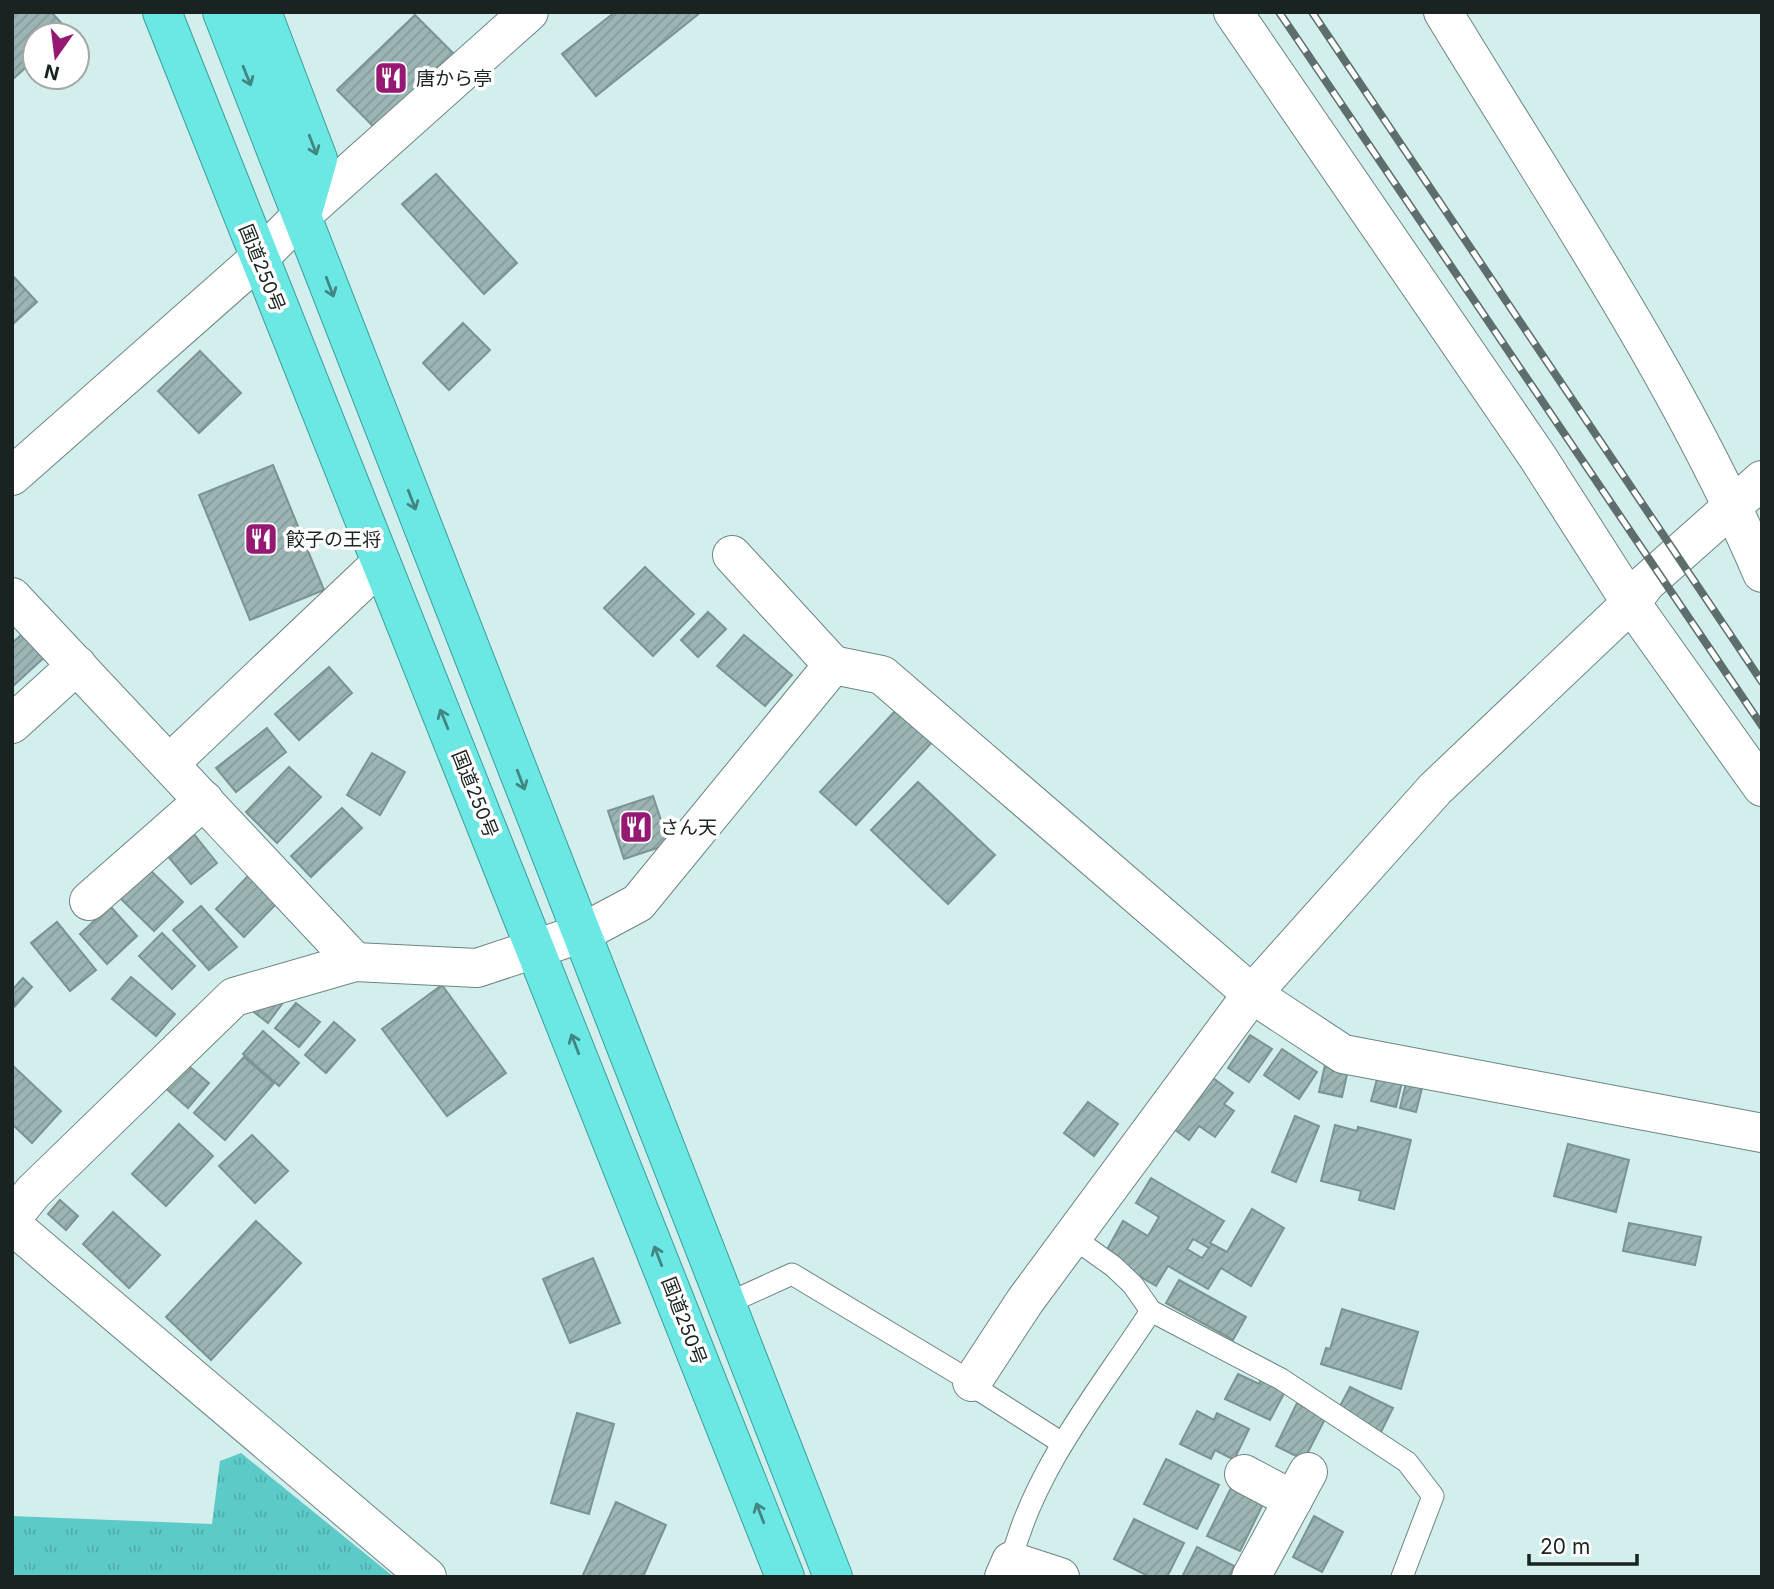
<svg xmlns="http://www.w3.org/2000/svg" width="1774" height="1589" font-family="Inter,'Noto Sans JP',sans-serif">
	<style>
		.grass { fill: url(#grass-tufts) }
		.building { fill: url(#building-hatch); stroke: #7b9493; stroke-width: 2; fill-rule: evenodd }
		.lines { fill: none; stroke-linecap: round; stroke-linejoin: round }
		.service-casing { stroke: #6c8583; stroke-width: 23 }
		.minor-casing { stroke: #6c8583; stroke-width: 40 }
		.tertiary-casing { stroke: #6c8583; stroke-width: 40 }
		.trunk-casing { stroke: #379f9c; stroke-width: 40 }
		.service { stroke: #fff; stroke-width: 21 }
		.minor { stroke: #fff; stroke-width: 38 }
		.tertiary { stroke: #fff; stroke-width: 38 }
		.trunk { stroke: #6ce8e4; stroke-width: 38 }
		.rail-casing { stroke: #5d6e6c; stroke-width: 8 }
		.rail { stroke: #fff; stroke-width: 5; stroke-dasharray: 16; stroke-linecap: butt }
		.oneway { stroke: #428683 }
		.labels { text-anchor: middle; dominant-baseline: central; stroke-width: 7; stroke-linejoin: round; paint-order: stroke }
		.poi-label { font-size: 19px; fill: #192322; stroke: #fff; text-anchor: start }
		.street-label { font-size: 19px; fill: #192322; stroke: #fff }
	</style>
	<defs>
		<pattern id="grass-tufts" width="24" height="20" patternUnits="userSpaceOnUse" patternTransform="scale(1.75)"><rect width="24" height="20" fill="#5ccac6"/><path d="M3 7l-1-3M5 7V3M7 7l1-3M15 17l-1-3M17 17v-4M19 17l1-3" fill="none" stroke="#4fadaa"/></pattern>
		<pattern id="building-hatch" width="6" height="6" patternUnits="userSpaceOnUse" patternTransform="scale(1.75)"><rect width="6" height="6" fill="#9bb5b4"/><path d="M-1 1l2-2M0 6l6-6M5 7l2-2" fill="none" stroke="#859b9a"/></pattern>
	</defs>
	<rect width="100%" height="100%" fill="#d3efed"/>
	<!-- grass -->
	<polygon class="grass" points="241,1453 394,1577 12,1577 12,1516 212,1524 220,1461"/>
	<!-- building -->
	<g class="building">
		<polygon points="12,12 51,12 67,29 60,35 35,35 35,59 12,80"/>
		<polygon points="615,12 701,12 596,96 562,54"/>
		<polygon points="415,15 454,54 376,129 337,90"/>
		<polygon points="436,174 517,263 484,294 402,204"/>
		<polygon points="12,275 37,302 12,325"/>
		<polygon points="463,323 490,350 449,390 423,363"/>
		<polygon points="200,351 241,393 199,433 158,391"/>
		<polygon points="273,465 324,590 250,620 199,495"/>
		<polygon points="645,567 694,614 653,656 604,608"/>
		<polygon points="708,612 726,629 698,657 681,640"/>
		<polygon points="26,631 48,654 12,687 12,643"/>
		<polygon points="744,635 792,675 765,706 717,666"/>
		<polygon points="329,667 352,693 299,740 275,714"/>
		<polygon points="897,709 933,741 856,825 820,792"/>
		<polygon points="267,728 286,752 236,792 216,768"/>
		<polygon points="372,753 405,772 380,815 347,795"/>
		<polygon points="289,767 321,797 277,843 246,812"/>
		<polygon points="918,782 995,855 948,904 871,830"/>
		<polygon points="653,796 669,844 624,859 608,811"/>
		<polygon points="342,808 362,828 311,877 291,856"/>
		<polygon points="193,833 217,863 191,884 167,855"/>
		<polygon points="149,869 183,902 154,931 120,898"/>
		<polygon points="250,874 278,902 244,937 216,909"/>
		<polygon points="110,906 137,936 107,964 80,934"/>
		<polygon points="201,906 237,947 209,970 173,930"/>
		<polygon points="57,922 96,970 70,991 31,943"/>
		<polygon points="162,933 195,966 172,989 139,956"/>
		<polygon points="131,977 175,1014 156,1036 112,999"/>
		<polygon points="23,978 32,987 15,1006 12,990"/>
		<polygon points="442,985 506,1073 447,1116 382,1029"/>
		<polygon points="264,991 282,1004 268,1023 250,1009"/>
		<polygon points="296,1003 320,1022 299,1047 275,1028"/>
		<polygon points="334,1022 355,1040 326,1073 305,1055"/>
		<polygon points="263,1031 299,1063 279,1086 243,1054"/>
		<polygon points="1250,1035 1272,1049 1249,1082 1228,1068"/>
		<polygon points="1282,1049 1317,1072 1299,1099 1264,1075"/>
		<polygon points="1327,1056 1350,1061 1342,1097 1319,1092"/>
		<polygon points="244,1057 274,1083 225,1140 194,1113"/>
		<polygon points="184,1062 209,1083 188,1108 163,1086"/>
		<polygon points="12,1065 61,1111 32,1143 12,1124"/>
		<polygon points="1205,1072 1233,1093 1224,1104 1234,1111 1215,1137 1199,1126 1189,1140 1167,1124"/>
		<polygon points="1379,1072 1403,1078 1396,1107 1371,1101"/>
		<polygon points="1406,1083 1422,1088 1416,1112 1400,1108"/>
		<polygon points="1088,1102 1118,1124 1094,1156 1064,1133"/>
		<polygon points="1295,1116 1319,1126 1296,1182 1272,1172"/>
		<polygon points="179,1124 213,1156 166,1206 132,1174"/>
		<polygon points="1335,1125 1357,1131 1358,1127 1411,1140 1394,1209 1359,1200 1361,1191 1321,1181"/>
		<polygon points="252,1135 288,1171 255,1203 219,1166"/>
		<polygon points="1568,1144 1629,1160 1616,1212 1554,1196"/>
		<path d="M1151,1178L1224,1221L1210,1243L1227,1252L1252,1209L1284,1228L1251,1286L1221,1268L1208,1289L1168,1266L1156,1286L1104,1255L1123,1221L1148,1236L1159,1217L1136,1203ZM1193,1239L1209,1248L1202,1258L1187,1249Z"/>
		<polygon points="60,1200 78,1216 66,1230 48,1214"/>
		<polygon points="113,1212 160,1255 129,1288 83,1244"/>
		<polygon points="256,1221 301,1263 211,1360 166,1317"/>
		<polygon points="1629,1223 1701,1237 1695,1265 1623,1251"/>
		<polygon points="593,1258 620,1323 570,1343 543,1279"/>
		<polygon points="1179,1280 1246,1317 1233,1340 1166,1303"/>
		<polygon points="1342,1309 1418,1332 1401,1389 1321,1364 1326,1348 1330,1349"/>
		<polygon points="1238,1374 1259,1384 1263,1374 1288,1386 1270,1420 1225,1399"/>
		<polygon points="1350,1387 1393,1408 1381,1432 1338,1410"/>
		<polygon points="1297,1403 1326,1417 1304,1460 1276,1446"/>
		<polygon points="1197,1411 1214,1420 1217,1413 1249,1429 1234,1460 1215,1450 1211,1459 1180,1444"/>
		<polygon points="577,1413 614,1424 589,1514 551,1503"/>
		<polygon points="1166,1459 1219,1485 1197,1529 1144,1504"/>
		<polygon points="1233,1484 1265,1500 1240,1551 1207,1536"/>
		<polygon points="616,1502 666,1525 643,1577 582,1577"/>
		<polygon points="1314,1516 1343,1532 1322,1572 1293,1557"/>
		<polygon points="1134,1519 1184,1543 1167,1577 1150,1577 1114,1559"/>
		<polygon points="1197,1547 1234,1566 1229,1577 1182,1577"/>
	</g>
	<g class="lines">
		<defs>
			<g id="service">
				<polyline points="1072,1237 1113,1266 1133,1285 1151,1311 1281,1379 1407,1462 1433,1496 1402,1577"/>
				<polyline points="726,1304 792,1274 972,1382 979,1390 1062,1443"/>
				<path d="M1011,1561C1035,1467 1099,1391 1151,1311"/>
			</g>
			<g id="minor">
				<polyline points="1233,12 1537,456 1631,603 1762,787"/>
				<path d="M1443,12C1552,192 1680,380 1762,573"/>
				<polyline points="302,215 529,12"/>
				<polyline points="732,555 833,665"/>
				<polyline points="12,597 355,962"/>
				<polyline points="12,724 77,665"/>
				<polyline points="170,763 381,563"/>
				<polyline points="89,901 204,800"/>
				<polyline points="12,1218 33,1192 234,997 355,962 477,968 580,934 638,903 833,665 882,675 1252,994 1343,1054 1762,1133"/>
				<polyline points="12,1225 427,1577"/>
				<polyline points="972,1382 1025,1301 1252,994 1435,789 1631,603 1646,583 1762,480"/>
				<polyline points="1244,1474 1293,1500"/>
				<polyline points="1004,1577 1011,1561 1060,1577"/>
				<polyline points="1251,1577 1308,1472"/>
			</g>
			<polyline id="tertiary" points="12,476 258,259 302,215"/>
			<g id="trunk">
				<polyline points="162,12 785,1577"/>
				<polyline points="222,12 833,1577"/>
				<polyline points="262,12 318,159 302,215"/>
			</g>
		</defs>
		<!-- service casing -->
		<use href="#service" class="service-casing"/>
		<!-- minor casing -->
		<use href="#minor" class="minor-casing"/>
		<!-- tertiary casing -->
		<use href="#tertiary" class="tertiary-casing"/>
		<!-- trunk casing -->
		<use href="#trunk" class="trunk-casing"/>
		<!-- service -->
		<use href="#service" class="service"/>
		<!-- minor -->
		<use href="#minor" class="minor"/>
		<!-- tertiary -->
		<use href="#tertiary" class="tertiary"/>
		<!-- trunk -->
		<use href="#trunk" class="trunk"/>
		<defs>
			<g id="rail">
				<polyline points="1279,12 1762,726"/>
				<polyline points="1312,12 1762,682"/>
			</g>
		</defs>
		<!-- rail casing -->
		<use href="#rail" class="rail-casing"/>
		<!-- rail -->
		<use href="#rail" class="rail"/>
	</g>
	<!-- one-way arrows -->
	<defs><path id="oneway-shaft" d="M-6 0H5M1.5-3L5.5 0L1.5 3" fill="none" stroke-width="1.6" stroke-linecap="round" stroke-linejoin="round" transform="scale(1.75)"/></defs>
	<g class="oneway">
		<use href="#oneway-shaft" transform="translate(247 76) rotate(68)"/>
		<use href="#oneway-shaft" transform="translate(313 145) rotate(69)"/>
		<use href="#oneway-shaft" transform="translate(330 287) rotate(69)"/>
		<use href="#oneway-shaft" transform="translate(412 500) rotate(69)"/>
		<use href="#oneway-shaft" transform="translate(444 719) rotate(-112)"/>
		<use href="#oneway-shaft" transform="translate(521 780) rotate(69)"/>
		<use href="#oneway-shaft" transform="translate(575 1044) rotate(-111)"/>
		<use href="#oneway-shaft" transform="translate(658 1256) rotate(-111)"/>
		<use href="#oneway-shaft" transform="translate(760 1513) rotate(-111)"/>
	</g>
	<!-- icons -->
	<defs>
		<symbol id="restaurant-square" viewBox="-11 -11 22 22"><rect x="-9" y="-9" width="18" height="18" rx="4" fill="#951973" stroke="#fff"/><path d="M-5-6h1v4h1v-4h1v4h1v-4h1v5L-1.5 .5V6h-2V.5L-5-1ZM5-6V6H3V1.5H1.5Q1.5-4 5-6Z" fill="#fff"/></symbol>
	</defs>
	<g fill-rule="evenodd">
		<use href="#restaurant-square" x="372" y="59" width="38" height="38"/>
		<use href="#restaurant-square" x="242" y="520" width="38" height="38"/>
		<use href="#restaurant-square" x="617" y="808" width="38" height="38"/>
	</g>
	<g class="labels">
		<!-- poi labels -->
		<g class="poi-label">
			<text x="416" y="78">唐から亭</text>
			<text x="286" y="539">餃子の王将</text>
			<text x="660" y="827">さん天</text>
		</g>
		<!-- street labels -->
		<g class="street-label">
			<text transform="translate(262 268) rotate(68)">国道250号</text>
			<text transform="translate(475 794) rotate(68)">国道250号</text>
			<text transform="translate(684 1321) rotate(69)">国道250号</text>
		</g>
	</g>
	<!-- border -->
	<rect width="1774" height="1589" fill="none" stroke="#192322" stroke-width="28"/>
	<!-- north arrow -->
	<g transform="translate(56 56) rotate(194)"><circle r="33" fill="#ffffff" stroke="#a3a7a7" stroke-width="2"/>
	<path d="M0-5L12 26L0 18L-12 26Z" fill="#951973"/>
	<text y="-10" font-size="19" font-weight="bold" text-anchor="middle" fill="#192322">N</text>
	</g>
	<!-- scale -->
	<path d="M1529 1554v10h108v-10" fill="none" stroke="#192322" stroke-width="3.5"/>
	<text x="1540" y="1554" font-size="21" fill="#192322" stroke="#ffffff" stroke-width="5" paint-order="stroke">20 m</text>
</svg>
